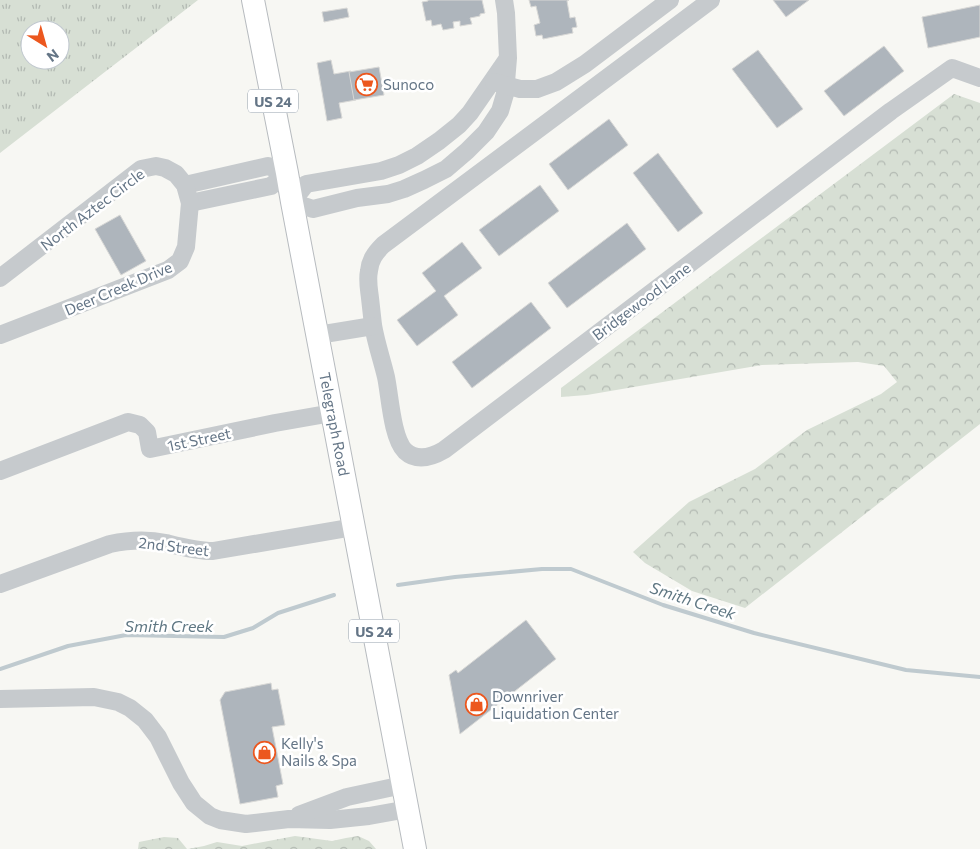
<svg xmlns="http://www.w3.org/2000/svg" width="980" height="849" font-family="Commissioner,sans-serif">
	<style>
		.grass { fill: url(#grass-tufts); fill-rule: evenodd }
		.forest { fill: url(#forest-crowns) }
		.lines { fill: none; stroke-linecap: round; stroke-linejoin: round }
		.stream { stroke: #bfcacf; stroke-width: 4 }
		.building { fill: #aeb5bc; stroke: #d8d8d6 }
		.major-casing { stroke: #b7bbbf; stroke-width: 24 }
		.minor { stroke: #c6cacd; stroke-width: 18 }
		.major { stroke: #fff; stroke-width: 22 }
		.labels { text-anchor: middle; dominant-baseline: central; stroke-width: 5; stroke-linejoin: round; paint-order: stroke }
		.shield { fill: #fff; stroke: #929eaa; stroke-width: 1 }
		.shield-label { font-size: 14px; font-weight: bold; fill: #647586 }
		.poi-label { font-size: 15px; fill: #647586; stroke: #fff; text-anchor: start }
		.street-label { font-size: 15px; fill: #647586; stroke: #fff }
		.water-label { font-size: 16px; font-style: italic; fill: #5f7783; stroke: #fff }
	</style>
	<defs>
		<pattern id="grass-tufts" width="24" height="20" patternUnits="userSpaceOnUse" patternTransform="scale(1.25)"><rect width="24" height="20" fill="#d7dfd4"/><path d="M3 7l-1-3M5 7V3M7 7l1-3M15 17l-1-3M17 17v-4M19 17l1-3" fill="none" stroke="#b2b9b2"/></pattern>
		<pattern id="forest-crowns" width="20" height="18" patternUnits="userSpaceOnUse" patternTransform="scale(1.25)"><rect width="20" height="18" fill="#d7dfd4"/><path d="M2 6a3 3 0 1 1 6 0M12 15a3 3 0 1 1 6 0" fill="none" stroke="#b2b9b2"/></pattern>
	</defs>
	<rect width="100%" height="100%" fill="#f7f7f3"/>
	<!-- grass -->
	<path class="grass" d="M0,0H198L0,153ZM30,30H60V60H30Z"/>
	<!-- forest -->
	<g class="forest">
		<polygon points="954,94 980,103 980,424 745,608 692,591 645,563 633,552 689,502 755,469 807,430 881,394 897,382 884,366 858,362 762,365 587,395 561,397 561,388"/>
		<polygon points="295,836 332,841 346,838 358,836 369,841 376,849 188,849 204,846 217,842 242,846"/>
		<polygon points="164,837 178,838 187,849 138,849 139,842"/>
	</g>
	<g class="lines">
		<!-- stream -->
		<g class="stream">
			<polyline points="398,585 455,577 542,569 571,569 663,605 754,633 906,670 980,677"/>
			<polyline points="0,669 68,646 126,635 224,637 253,628 278,613 334,595"/>
		</g>
	</g>
	<!-- building -->
	<g class="building">
		<polygon points="428,0 482,0 485,13 480,14 480,16 470,18 472,24 460,26 460,21 453,22 454,28 443,30 441,24 432,26 431,20 426,21 422,2 428,1"/>
		<polygon points="529,0 569,0 567,1 570,18 575,17 577,27 572,28 573,33 543,39 542,35 536,36 534,25 540,23 536,6 531,7"/>
		<polygon points="773,0 809,0 786,17"/>
		<polygon points="980,5 980,37 928,48 922,17"/>
		<polygon points="347,8 349,17 324,22 322,12"/>
		<polygon points="884,46 904,71 844,116 824,91"/>
		<polygon points="758,50 803,109 777,128 732,69"/>
		<polygon points="331,60 334,74 351,71 356,100 339,103 342,118 327,121 317,63"/>
		<polygon points="379,67 384,95 354,100 349,72"/>
		<polygon points="609,119 628,145 568,190 549,164"/>
		<polygon points="658,153 703,213 678,232 633,173"/>
		<polygon points="540,185 559,211 499,256 479,230"/>
		<polygon points="120,215 146,261 121,275 95,229"/>
		<polygon points="627,223 646,249 567,308 548,283"/>
		<polygon points="462,242 482,268 444,296 458,315 417,346 397,320 436,291 422,273"/>
		<polygon points="531,302 551,328 472,388 452,362"/>
		<polygon points="526,620 556,659 460,734 449,675 456,670 458,673"/>
		<polygon points="271,683 272,690 278,689 285,725 272,727 283,784 276,786 278,797 240,804 220,700 225,692"/>
	</g>
	<g class="lines">
		<defs>
			<polyline id="major" points="253,0 287,173 292,202 415,849"/>
		</defs>
		<!-- major casing -->
		<use href="#major" class="major-casing"/>
		<!-- minor -->
		<g class="minor">
			<polyline points="504,0 506,13 508,58 505,94 500,111 486,132 467,151 446,169 424,180 404,189 388,194 357,198 313,209 292,202 306,184 381,171 399,165 417,156 439,141 459,125 470,113 508,58"/>
			<path d="M711,0L631,60L383,245C375,253 370,260 369,271C367,280 369,289 370,298C371,307 372,316 373,325C376,343 382,360 386,377C390,396 392,438 405,451C417,462 432,457 444,450L891,111L952,68L980,78"/>
			<polyline points="494,82 520,89 537,89 556,82 585,64 670,0"/>
			<polyline points="185,185 268,166 287,173"/>
			<polyline points="190,203 271,186 287,173"/>
			<polyline points="0,278 141,169 156,166 165,168 176,174 185,185 190,203 186,247 180,261 168,270 0,335"/>
			<polyline points="318,335 373,326"/>
			<polyline points="0,471 128,422 140,425 147,432 150,449 275,423 332,413"/>
			<path d="M0,584L110,544C129,540 147,539 166,543C182,547 197,551 213,551L354,527"/>
			<polyline points="0,699 94,697 118,702 130,708 145,720 158,737 181,783 194,803 210,816 220,820 246,824 289,819 330,820 369,816 408,809"/>
			<polyline points="299,815 347,797 403,785"/>
		</g>
		<!-- major -->
		<use href="#major" class="major"/>
	</g>
	<!-- icons -->
	<defs>
		<symbol id="supermarket-ring" viewBox="-11 -11 22 22"><circle r="9.5" fill="#fff" stroke="#ec571e" stroke-width="1.5"/><path d="M-6-5.5h2.5l.6 2H6L4.5 2H-2.5L-4.4-4H-6ZM-1.5 3.2a1.3 1.3 0 1 0 .1 0ZM3 3.2a1.3 1.3 0 1 0 .1 0Z" fill="#ec571e"/></symbol>
		<symbol id="shop-ring" viewBox="-11 -11 22 22"><circle r="9.5" fill="#fff" stroke="#ec571e" stroke-width="1.5"/><path d="M-5-2.5h2.3a2.7 3.5 0 0 1 5.4 0H5L5.5 6h-11ZM-1.5-2.5h3a1.5 2.3 0 0 0-3 0Z" fill="#ec571e"/></symbol>
	</defs>
	<g fill-rule="evenodd">
		<use href="#supermarket-ring" x="354" y="72" width="25" height="25"/>
		<use href="#shop-ring" x="464" y="692" width="25" height="25"/>
		<use href="#shop-ring" x="252" y="740" width="25" height="25"/>
	</g>
	<g class="labels">
		<!-- shield labels -->
		<g class="shield">
			<rect x="248" y="89.5" width="50" height="23" rx="4"/>
			<rect x="349" y="619.5" width="50" height="23" rx="4"/>
		</g>
		<g class="shield-label">
			<text x="273" y="101">US 24</text>
			<text x="374" y="631">US 24</text>
		</g>
		<!-- poi labels -->
		<g class="poi-label">
			<text x="383" y="84">Sunoco</text>
			<text x="492" y="696">Downriver<tspan x="492" dy="17">Liquidation Center</tspan></text>
			<text x="281" y="743">Kelly's<tspan x="281" dy="17">Nails &amp; Spa</tspan></text>
		</g>
		<!-- street labels -->
		<g class="street-label">
			<text transform="translate(92 209) rotate(-37)">North Aztec Circle</text>
			<text transform="translate(118 288) rotate(-23)">Deer Creek Drive</text>
			<text transform="translate(641 301) rotate(-37)">Bridgewood Lane</text>
			<text transform="translate(335 424) rotate(79)">Telegraph Road</text>
			<text transform="translate(199 439) rotate(-12)">1st Street</text>
			<text transform="translate(174 546) rotate(7)">2nd Street</text>
		</g>
		<!-- water labels -->
		<g class="water-label">
			<text transform="translate(693 600) rotate(18)">Smith Creek</text>
			<text x="169" y="625">Smith Creek</text>
		</g>
	</g>
	<!-- north arrow -->
	<g transform="translate(45 45) rotate(143)"><circle r="24" fill="#ffffff" stroke="#c1c8cf"/>
	<path d="M0-4L9 19L0 12L-9 19Z" fill="#ec571e"/>
	<text y="-8" font-size="14" font-weight="bold" text-anchor="middle" fill="#647586">N</text>
	</g>
</svg>
